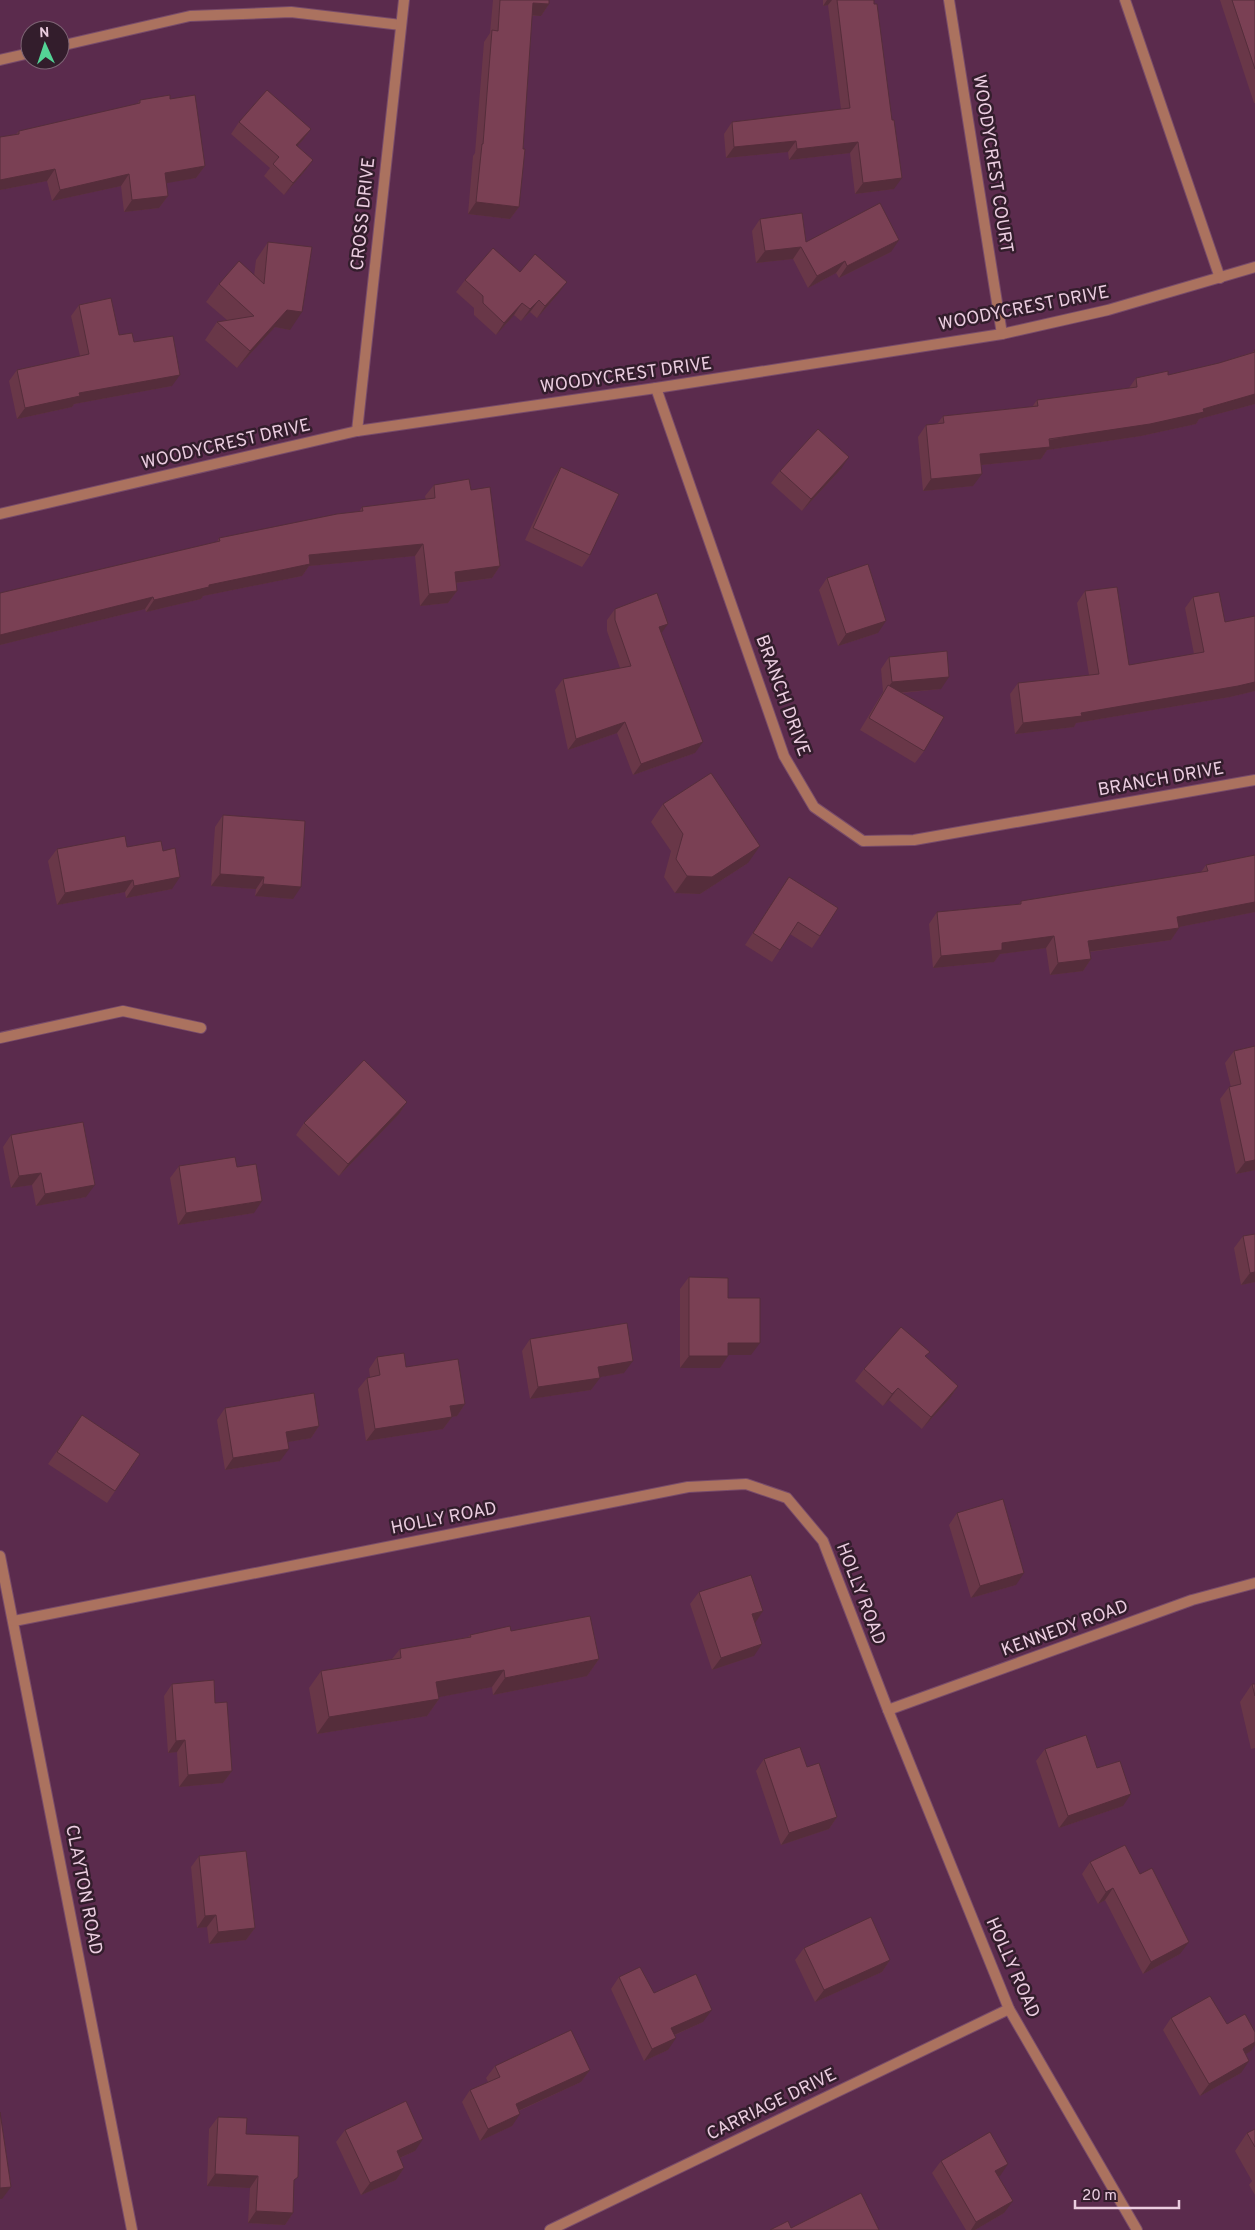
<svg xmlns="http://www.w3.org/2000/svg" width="1255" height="2230" font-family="Overpass,sans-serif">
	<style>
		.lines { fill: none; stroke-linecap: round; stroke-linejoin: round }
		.street-casing { stroke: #784b6a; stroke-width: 12 }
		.street { stroke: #ab725f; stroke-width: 10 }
		.wall { fill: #693748 }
		.shaded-wall { fill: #552d3b }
		.building { fill: #7a4054; stroke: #552d3b }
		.labels { text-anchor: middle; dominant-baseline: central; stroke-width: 5; stroke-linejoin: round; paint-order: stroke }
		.street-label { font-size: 18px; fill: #ebcde0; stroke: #331d2c }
	</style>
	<rect width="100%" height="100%" fill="#5b2b4d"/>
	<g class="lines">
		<defs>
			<g id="street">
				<polyline points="949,0 1002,334"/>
				<polyline points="1125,0 1220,278"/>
				<polyline points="60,46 190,16 291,12 401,25"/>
				<polyline points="0,60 30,53"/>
				<polyline points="656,388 784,756 814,807 863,841 914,840 1255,780"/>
				<polyline points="357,431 404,0"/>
				<polyline points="0,514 357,431 656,388 1002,334 1108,310 1255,267"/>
				<polyline points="0,1038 123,1011 201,1028"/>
				<polyline points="0,1556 132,2230"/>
				<polyline points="14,1621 688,1487 746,1484 787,1498 823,1541 888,1710 1009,2009 1137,2230"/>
				<polyline points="888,1710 1192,1600 1255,1583"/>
				<polyline points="550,2230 1009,2009"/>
			</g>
		</defs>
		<!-- street casing -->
		<use href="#street" class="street-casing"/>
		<!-- street -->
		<use href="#street" class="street"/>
	</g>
	<!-- wall -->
	<g class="wall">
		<polygon points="493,0 549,0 549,4 541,16 532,16 519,207 510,219 468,214 473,156 475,153 484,42 490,33"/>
		<polygon points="823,0 874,0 894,189 855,194 850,153 789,160 788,152 726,158 724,134 732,122 841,109 828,5 823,6"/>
		<polygon points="1220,0 1255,0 1255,103 1254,103"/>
		<polygon points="170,99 205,166 196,178 166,183 168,196 159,208 124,212 121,186 52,201 47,181 0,190 0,137 16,134 19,131 137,104 140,100"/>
		<polygon points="239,122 311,129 302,141 297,146 313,160 304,172 284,195 264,176 270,168 231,134"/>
		<polygon points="760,219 806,242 891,252 839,278 836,273 808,288 793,259 756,263 752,231"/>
		<polygon points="268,242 290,330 275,327 237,368 205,340 217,322 227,320 206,302 219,284 254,276 256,260"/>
		<polygon points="520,272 558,294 537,318 530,312 521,321 514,315 496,335 474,315 474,308 456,292 465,280"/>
		<polygon points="79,305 119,335 134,342 172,386 74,404 72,407 17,419 9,381 17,370 80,356 71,316"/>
		<polygon points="1254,350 1255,350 1255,404 1199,419 1196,424 1141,436 1047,450 1041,459 981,465 973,486 923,491 918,437 926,425 937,424 943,416 1032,407 1037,400 1129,388 1136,378 1168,375 1219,363 1253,352"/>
		<polygon points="561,467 590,555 582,567 525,540 553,479"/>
		<polygon points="841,469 802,511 771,483 780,471"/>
		<polygon points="434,485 471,490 500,566 492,578 456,583 457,591 448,603 420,606 415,556 309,566 302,576 203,596 201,599 146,612 145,609 0,645 0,593 217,542 219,538 359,512 362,507 426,500 425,496"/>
		<polygon points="827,578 878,633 838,646 819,590"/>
		<polygon points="1085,591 1129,665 1194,654 1185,608 1193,597 1225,622 1255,616 1255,691 1230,697 1076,723 1074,727 1015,734 1010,694 1018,683 1089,675 1077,603"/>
		<polygon points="615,609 661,633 695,753 633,775 617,733 568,750 555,690 563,679 620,668 607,631 607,620"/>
		<polygon points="889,657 941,689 902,693 924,751 915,763 860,730 883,692 881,669"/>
		<polygon points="663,804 748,863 700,894 675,893 664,877 671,851 651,822"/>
		<polygon points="223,815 293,899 255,896 256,889 211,886 215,827"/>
		<polygon points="57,849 172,889 126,898 125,892 57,905 48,861"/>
		<polygon points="1255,855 1255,912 1179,927 1171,940 1090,952 1091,959 1083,971 1050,975 1046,948 1000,954 994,962 933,968 929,924 937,912 1019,904 1021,901 1201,872 1206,865"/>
		<polygon points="789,877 820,936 812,948 790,934 772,962 745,945"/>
		<polygon points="1255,1046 1255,1170 1236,1174 1220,1099 1229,1087 1231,1087 1225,1063 1234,1051"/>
		<polygon points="407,1102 399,1114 339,1176 296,1135 304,1123"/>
		<polygon points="11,1135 86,1197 36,1206 32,1185 11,1188 3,1147"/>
		<polygon points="179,1166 237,1167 254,1213 178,1225 170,1178"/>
		<polygon points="1255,1234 1255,1282 1241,1285 1234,1248 1243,1236"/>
		<polygon points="689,1277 728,1298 751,1355 728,1355 720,1368 680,1368 680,1289"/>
		<polygon points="530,1339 624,1373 599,1377 591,1390 530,1399 522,1351"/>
		<polygon points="377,1357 406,1367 465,1404 457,1416 452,1417 443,1429 366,1441 358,1389 367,1378 370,1377 369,1369"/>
		<polygon points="926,1357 958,1386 950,1398 922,1429 889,1400 883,1406 855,1381 864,1369"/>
		<polygon points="225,1408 319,1426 311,1438 288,1442 280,1461 225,1470 217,1420"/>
		<polygon points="82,1415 140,1454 107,1503 48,1464"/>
		<polygon points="957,1513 1016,1585 971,1598 949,1525"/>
		<polygon points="699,1592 763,1611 755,1622 754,1656 712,1670 690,1604"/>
		<polygon points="511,1631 599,1659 587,1676 493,1695 492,1687 439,1697 439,1699 427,1716 317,1734 309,1688 321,1671 392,1659 400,1649 468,1637 470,1635"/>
		<polygon points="172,1684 215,1703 232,1771 223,1783 179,1787 177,1752 168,1753 164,1696"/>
		<polygon points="1252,1684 1255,1684 1255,1748 1251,1749 1240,1702"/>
		<polygon points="1045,1749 1097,1768 1123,1806 1059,1828 1036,1761"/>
		<polygon points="764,1759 807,1767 837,1817 829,1829 781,1845 756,1771"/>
		<polygon points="199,1856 255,1928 246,1940 209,1944 207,1927 197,1928 191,1867"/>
		<polygon points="1090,1862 1180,1954 1143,1974 1105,1900 1098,1904 1082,1874"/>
		<polygon points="804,1948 890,1960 882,1972 815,2002 795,1960"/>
		<polygon points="619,1977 654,1993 703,2022 675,2035 668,2050 644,2061 611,1989"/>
		<polygon points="1171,2018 1227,2024 1251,2051 1246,2054 1241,2073 1200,2096 1163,2030"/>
		<polygon points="495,2066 590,2070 581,2082 519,2111 512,2126 480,2141 462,2102 470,2090 488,2082 486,2078"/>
		<polygon points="218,2117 246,2134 293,2213 285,2225 248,2223 250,2188 207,2186 209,2129"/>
		<polygon points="1255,2129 1255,2195 1249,2185 1252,2181 1235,2151 1247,2133"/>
		<polygon points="345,2130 415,2151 400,2158 404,2168 396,2180 361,2195 336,2142"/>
		<polygon points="941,2161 1000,2176 998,2176 1004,2213 975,2230 966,2230 932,2173"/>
	</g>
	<!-- shaded-wall -->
	<g class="shaded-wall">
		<polygon points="827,0 832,0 828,5 823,6"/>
		<polygon points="533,3 549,4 541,16 524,15"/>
		<polygon points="311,129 302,141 287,157 296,145"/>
		<polygon points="796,141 788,152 726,158 734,147"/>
		<polygon points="858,142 850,153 789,160 797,149"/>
		<polygon points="313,160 304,172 284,195 293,183"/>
		<polygon points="205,166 196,178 156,185 165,173"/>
		<polygon points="55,169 47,181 0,190 0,180"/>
		<polygon points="129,174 121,186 52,201 60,190"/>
		<polygon points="902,178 894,189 855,194 863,183"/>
		<polygon points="168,196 159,208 124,212 132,200"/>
		<polygon points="476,202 519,207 510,219 468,214"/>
		<polygon points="899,240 891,252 839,278 847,266"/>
		<polygon points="801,247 793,259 756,263 765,251"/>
		<polygon points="845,261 836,273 808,288 817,276"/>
		<polygon points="567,282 558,294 537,318 545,306"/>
		<polygon points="539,300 530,312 521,321 530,309"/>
		<polygon points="522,303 514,315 496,335 504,323"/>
		<polygon points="287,310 302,312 290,330 275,327 237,368 250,351"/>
		<polygon points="180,375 172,386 74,404 72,407 17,419 25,408 79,393"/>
		<polygon points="1255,394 1255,404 1199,419 1196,424 1141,436 1047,450 1041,459 971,466 980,454 1203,409"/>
		<polygon points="849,457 841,469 802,511 811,499"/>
		<polygon points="982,474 973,486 923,491 931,479"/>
		<polygon points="423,544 415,556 309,566 302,576 203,596 201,599 146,612 154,600 309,555"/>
		<polygon points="500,566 492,578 447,584 455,572"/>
		<polygon points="457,591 448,603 420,606 429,594"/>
		<polygon points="153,597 145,609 0,645 0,635"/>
		<polygon points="886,621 878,633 838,646 846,634"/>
		<polygon points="668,624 660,635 659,627"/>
		<polygon points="949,677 941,689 883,694 892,682"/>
		<polygon points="1255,682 1255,691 1230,697 1076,723 1074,727 1015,734 1023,723"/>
		<polygon points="625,722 617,733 568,750 576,739"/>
		<polygon points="703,742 695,753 633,775 641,764"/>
		<polygon points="760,846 748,863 700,894 675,893 687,876"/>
		<polygon points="220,874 264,877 256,889 211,886"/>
		<polygon points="180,877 172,889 126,898 134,886"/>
		<polygon points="133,880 125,892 57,905 65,893"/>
		<polygon points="263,884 301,887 293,899 255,896"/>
		<polygon points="1255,902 1255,912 1169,929 1177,917"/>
		<polygon points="1179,928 1171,940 1080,953 1088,941"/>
		<polygon points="1054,936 1046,948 1000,954 994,962 933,968 941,956 1002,943"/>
		<polygon points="1091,959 1083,971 1050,975 1058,963"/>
		<polygon points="407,1102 399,1114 339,1176 348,1164"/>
		<polygon points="1255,1160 1255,1170 1236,1174 1245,1162"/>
		<polygon points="41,1173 32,1185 11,1188 19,1176"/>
		<polygon points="95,1185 86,1197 36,1206 45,1194"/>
		<polygon points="262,1201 254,1213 178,1225 186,1213"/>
		<polygon points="1255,1272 1255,1282 1241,1285 1250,1273"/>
		<polygon points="728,1343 760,1343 751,1355 719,1355"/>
		<polygon points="689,1356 728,1356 720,1368 680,1368"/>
		<polygon points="633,1361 624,1373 589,1379 598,1367"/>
		<polygon points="600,1378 591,1390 530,1399 538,1387"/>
		<polygon points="958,1386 950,1398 922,1429 931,1417"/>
		<polygon points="898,1388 889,1400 883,1406 892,1394"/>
		<polygon points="465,1404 457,1416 452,1417 443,1429 366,1441 375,1429 450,1406"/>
		<polygon points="319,1426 311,1438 277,1444 286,1432"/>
		<polygon points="289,1449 280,1461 225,1470 233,1458"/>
		<polygon points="1024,1573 1016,1585 971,1598 980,1586"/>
		<polygon points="763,1611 755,1623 752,1614"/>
		<polygon points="762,1644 754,1656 712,1670 721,1658"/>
		<polygon points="599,1659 587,1676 493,1695 505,1678"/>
		<polygon points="504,1670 492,1687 424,1700 436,1682"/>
		<polygon points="439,1699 427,1716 317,1734 329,1717"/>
		<polygon points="185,1740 177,1752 168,1753 176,1741"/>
		<polygon points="232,1771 223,1783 179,1787 188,1775"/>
		<polygon points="1131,1794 1123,1806 1059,1828 1068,1816"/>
		<polygon points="837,1817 829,1829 781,1845 789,1833"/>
		<polygon points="1113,1888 1105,1900 1098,1904 1106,1892"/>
		<polygon points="216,1915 207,1927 197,1928 205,1916"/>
		<polygon points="255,1928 246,1940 209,1944 218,1932"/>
		<polygon points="1189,1942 1180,1954 1143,1974 1151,1962"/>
		<polygon points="890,1960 882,1972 815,2002 824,1990"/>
		<polygon points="712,2010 703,2022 663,2040 671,2028"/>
		<polygon points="676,2038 668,2050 644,2061 652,2049"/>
		<polygon points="1255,2042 1255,2045 1251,2051 1234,2061 1243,2049"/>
		<polygon points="1249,2061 1241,2073 1200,2096 1209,2084"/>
		<polygon points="590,2070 581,2082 507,2116 516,2104"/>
		<polygon points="520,2114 512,2126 480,2141 488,2129"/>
		<polygon points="423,2139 415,2151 388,2163 397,2151"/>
		<polygon points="1008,2164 1000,2176 987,2183 995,2171"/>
		<polygon points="404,2168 396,2180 361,2195 370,2183"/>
		<polygon points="215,2174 258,2176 250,2188 207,2186"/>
		<polygon points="11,2187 2,2199 0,2199 0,2188"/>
		<polygon points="1013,2201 1004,2213 975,2230 971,2230 976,2222"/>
		<polygon points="256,2211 293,2213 285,2225 248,2223"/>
	</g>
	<!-- building -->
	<g class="building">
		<polygon points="500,0 549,0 549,4 533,3 523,149 525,149 519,207 476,202 482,144 483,144 492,30 498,31"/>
		<polygon points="837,0 874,0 874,4 877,4 892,120 894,120 902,178 863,183 858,142 797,149 796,141 734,147 732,122 850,108"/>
		<polygon points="1232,0 1255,0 1255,69"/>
		<polygon points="267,90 311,129 296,145 313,160 293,183 273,164 279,157 239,122"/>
		<polygon points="170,95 170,99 195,95 205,166 165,173 168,196 132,200 129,174 60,190 55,169 0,180 0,137 19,134 19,131 140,103 140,100"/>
		<polygon points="880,203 899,240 847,266 845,261 817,276 801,247 765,251 760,219 802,213 806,242"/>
		<polygon points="268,242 312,247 302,312 287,310 250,351 217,322 254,316 219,284 239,261 264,284"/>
		<polygon points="493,248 520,272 535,254 567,282 545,306 539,300 530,309 522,303 504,323 483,303 483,296 465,280"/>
		<polygon points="111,298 119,335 132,333 134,342 173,336 180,375 79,393 80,396 25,408 17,370 89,354 79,305"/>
		<polygon points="1254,350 1255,350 1255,394 1203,409 1204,412 1150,424 1049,439 1050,447 980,454 982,474 931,479 926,425 944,423 943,416 1038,406 1037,400 1137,387 1136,378 1168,371 1168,375 1219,363 1255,352"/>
		<polygon points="818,429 849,457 811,499 780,471"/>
		<polygon points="561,467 619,494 590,555 533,528"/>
		<polygon points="469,479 471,490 490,487 500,566 455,572 457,591 429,594 423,544 309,555 310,564 209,585 209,587 154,600 153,597 0,635 0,593 220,541 219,538 337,514 363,511 362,507 435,498 434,485"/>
		<polygon points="868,564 886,621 846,634 827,578"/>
		<polygon points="1117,587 1129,665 1204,652 1193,597 1219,592 1225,622 1255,616 1255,682 1238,686 1081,713 1082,716 1023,723 1018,683 1099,674 1085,591"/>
		<polygon points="657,593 668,624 659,627 703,742 641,764 625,722 576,739 563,679 631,666 615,620 615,609"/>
		<polygon points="947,651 949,677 892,682 889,657"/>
		<polygon points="888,685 944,717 924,751 869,718"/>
		<polygon points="711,773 760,846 712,877 687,876 676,859 683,834 663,804"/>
		<polygon points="223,815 305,821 301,887 263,884 264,877 220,874"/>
		<polygon points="125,836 127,847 161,841 163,851 175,848 180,877 134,886 133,880 65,893 57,849"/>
		<polygon points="1255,855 1255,902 1177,917 1179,928 1088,941 1091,959 1058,963 1054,936 1002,943 1002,950 941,956 937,912 1021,904 1021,901 1208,871 1206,865"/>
		<polygon points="789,877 838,908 820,936 798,922 780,950 753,933"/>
		<polygon points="1255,1046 1255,1160 1245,1162 1229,1087 1241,1084 1234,1051"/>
		<polygon points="364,1060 407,1102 348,1164 304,1123"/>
		<polygon points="83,1122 95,1185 45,1194 41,1173 19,1176 11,1135"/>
		<polygon points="235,1157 237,1167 256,1164 262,1201 186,1213 179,1166"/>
		<polygon points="1255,1234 1255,1272 1250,1273 1243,1236"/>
		<polygon points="689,1277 728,1278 728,1298 760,1298 760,1343 728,1343 728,1356 689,1356"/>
		<polygon points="627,1323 633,1361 598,1367 600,1378 538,1387 530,1339"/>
		<polygon points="901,1327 930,1352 925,1356 958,1386 931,1417 898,1388 892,1394 864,1369"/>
		<polygon points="404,1353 406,1367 458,1359 465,1404 450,1406 452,1417 375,1429 367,1378 380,1375 377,1357"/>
		<polygon points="314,1393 319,1426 286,1432 289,1449 233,1458 225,1408"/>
		<polygon points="82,1415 140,1454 115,1491 57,1452"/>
		<polygon points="1003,1499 1024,1573 980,1586 957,1513"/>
		<polygon points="751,1575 763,1611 752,1614 762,1644 721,1658 699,1592"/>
		<polygon points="590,1616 599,1659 505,1678 504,1670 436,1682 439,1699 329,1717 321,1671 401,1658 400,1649 471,1637 470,1635 510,1626 511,1631"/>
		<polygon points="214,1680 215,1703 227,1702 232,1771 188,1775 185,1740 176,1741 172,1684"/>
		<polygon points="1252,1684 1255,1684 1255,1696"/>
		<polygon points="1086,1735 1097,1768 1120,1761 1131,1794 1068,1816 1045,1749"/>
		<polygon points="800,1747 807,1767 819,1763 837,1817 789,1833 764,1759"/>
		<polygon points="1125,1845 1140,1874 1152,1868 1189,1942 1151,1962 1113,1888 1106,1892 1090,1862"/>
		<polygon points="246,1851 255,1928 218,1932 216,1915 205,1916 199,1856"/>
		<polygon points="871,1917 890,1960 824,1990 804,1948"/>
		<polygon points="640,1967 654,1993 696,1974 712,2010 671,2028 676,2038 652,2049 619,1977"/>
		<polygon points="1210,1996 1227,2024 1245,2014 1255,2032 1255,2042 1243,2049 1249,2061 1209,2084 1171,2018"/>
		<polygon points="571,2030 590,2070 516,2104 520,2114 488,2129 470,2090 500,2077 495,2066"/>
		<polygon points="406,2101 423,2139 397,2151 404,2168 370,2183 345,2130"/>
		<polygon points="0,2112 11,2187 0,2188"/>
		<polygon points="218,2117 247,2118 246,2134 299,2136 298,2177 294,2180 293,2213 256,2211 258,2176 215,2174"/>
		<polygon points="1255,2129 1255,2147 1247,2133"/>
		<polygon points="990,2132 1008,2164 995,2171 1013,2201 976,2222 941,2161"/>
		<polygon points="861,2193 879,2230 770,2230 788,2221 791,2228"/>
	</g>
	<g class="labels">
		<!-- street labels -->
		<g class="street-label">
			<text transform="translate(992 164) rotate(81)">WOODYCREST COURT</text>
			<text transform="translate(364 214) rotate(-84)">CROSS DRIVE</text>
			<text transform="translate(1024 309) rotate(-11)">WOODYCREST DRIVE</text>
			<text transform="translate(626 376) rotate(-8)">WOODYCREST DRIVE</text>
			<text transform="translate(226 445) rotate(-13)">WOODYCREST DRIVE</text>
			<text transform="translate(782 696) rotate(70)">BRANCH DRIVE</text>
			<text transform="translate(1161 780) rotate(-10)">BRANCH DRIVE</text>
			<text transform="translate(444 1519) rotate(-11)">HOLLY ROAD</text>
			<text transform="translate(860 1594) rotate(69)">HOLLY ROAD</text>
			<text transform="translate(1065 1629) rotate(-20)">KENNEDY ROAD</text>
			<text transform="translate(83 1890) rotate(79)">CLAYTON ROAD</text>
			<text transform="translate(1012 1968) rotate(66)">HOLLY ROAD</text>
			<text transform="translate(772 2105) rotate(-26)">CARRIAGE DRIVE</text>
		</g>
	</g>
	<!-- north arrow -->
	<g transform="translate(45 45) rotate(357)"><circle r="24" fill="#331d2c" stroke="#7d6374"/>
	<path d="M0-4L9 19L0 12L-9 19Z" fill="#54d396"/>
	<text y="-8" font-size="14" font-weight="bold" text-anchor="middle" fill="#ebcde0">N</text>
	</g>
	<!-- scale -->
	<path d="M1075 2200v8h104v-8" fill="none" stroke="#ebcde0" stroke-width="2.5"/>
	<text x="1082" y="2200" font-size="15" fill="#ebcde0" stroke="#331d2c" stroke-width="4" paint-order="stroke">20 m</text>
</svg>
